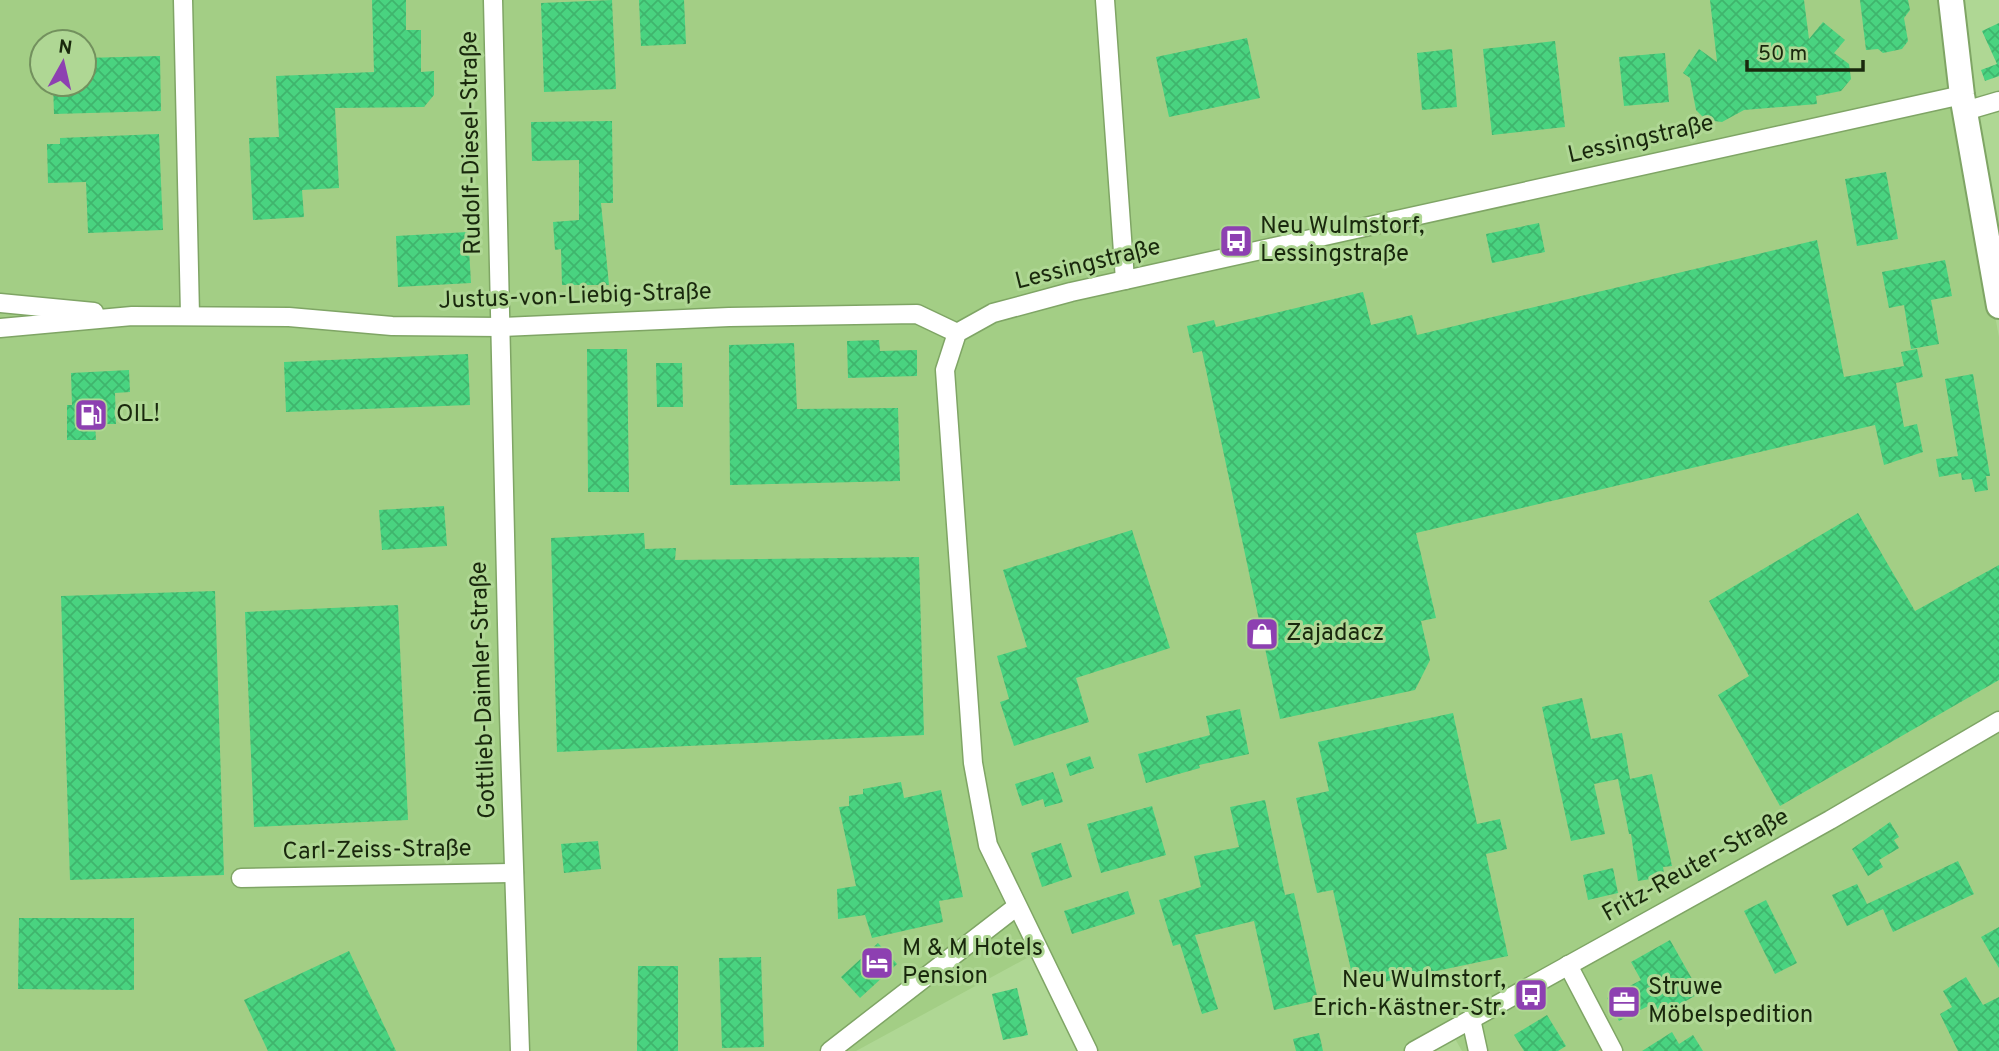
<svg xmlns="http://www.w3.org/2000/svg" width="1999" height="1051" font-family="Overpass,sans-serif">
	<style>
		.built { fill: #a3ce85; fill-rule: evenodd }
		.building { fill: url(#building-cross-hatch) }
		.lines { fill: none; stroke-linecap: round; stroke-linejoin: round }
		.street-casing { stroke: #7fa565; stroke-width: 21 }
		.secondary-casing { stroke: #7fa565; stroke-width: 28 }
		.street { stroke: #fff; stroke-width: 18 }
		.secondary { stroke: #fff; stroke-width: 24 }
		.labels { text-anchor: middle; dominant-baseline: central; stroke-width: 6; stroke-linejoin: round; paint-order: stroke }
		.street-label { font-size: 24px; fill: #19280d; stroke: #afd794 }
		.poi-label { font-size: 24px; fill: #19280d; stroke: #afd794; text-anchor: start }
	</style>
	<defs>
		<pattern id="building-cross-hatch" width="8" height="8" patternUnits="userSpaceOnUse" patternTransform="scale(1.75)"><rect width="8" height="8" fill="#49d380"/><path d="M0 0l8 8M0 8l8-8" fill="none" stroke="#3fb56d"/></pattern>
	</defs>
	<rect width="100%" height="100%" fill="#afd794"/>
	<!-- built -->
	<path class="built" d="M0,0H1943L1954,100L1999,337V1051H1462L1454,1037L1428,1051H1085L1036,953L856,1051H0ZM42,42H84V84H42Z"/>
	<!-- building -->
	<g class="building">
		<polygon points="372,0 406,0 406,30 421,30 421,72 434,71 434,95 424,107 335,108 339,188 302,190 304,217 253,220 249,138 279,137 276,76 374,72"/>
		<polygon points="612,0 616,89 544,92 541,3"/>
		<polygon points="639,0 684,0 686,44 641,46"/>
		<polygon points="1710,0 1804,0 1809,39 1823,22 1845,40 1834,53 1849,64 1851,79 1841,91 1816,96 1817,104 1744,110 1722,122 1706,120 1696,110 1690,78 1683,73 1699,49 1717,62"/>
		<polygon points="1860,0 1908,0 1910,10 1904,18 1908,41 1902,49 1883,53 1878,49 1866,50"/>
		<polygon points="1999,23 1999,76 1985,81 1981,70 1997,64 1982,31"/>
		<polygon points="1247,38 1260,98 1169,117 1156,57"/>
		<polygon points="1555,41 1565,127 1492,135 1483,49"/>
		<polygon points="1452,49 1457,107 1422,110 1417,53"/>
		<polygon points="1665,53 1669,102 1624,106 1619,57"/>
		<polygon points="160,56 161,111 54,114 53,84 84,84 84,58"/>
		<polygon points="612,121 613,203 601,203 609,285 562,285 561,249 555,250 553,222 579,220 579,160 532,161 531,122"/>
		<polygon points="159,134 163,230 88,233 86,182 48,183 47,144 60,144 60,138"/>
		<polygon points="1886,172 1898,239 1857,246 1845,179"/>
		<polygon points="1539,223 1545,252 1492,263 1486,234"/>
		<polygon points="468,232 471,283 398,287 396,236"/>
		<polygon points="1817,240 1844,377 1904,366 1901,352 1917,349 1923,377 1896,383 1904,427 1917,424 1923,452 1884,465 1875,425 1416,533 1436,618 1421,621 1430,660 1415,690 1280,719 1202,351 1193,353 1187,326 1214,320 1216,327 1363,292 1371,325 1412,315 1417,335"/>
		<polygon points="1945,260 1952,296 1931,300 1939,344 1911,349 1904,305 1889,308 1882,272"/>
		<polygon points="879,340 880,351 917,350 917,376 848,378 847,341"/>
		<polygon points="794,343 797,409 898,408 900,481 730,485 729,345"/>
		<polygon points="587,349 627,349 629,492 588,492"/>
		<polygon points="468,354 470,405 286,412 284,362"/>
		<polygon points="656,363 682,363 683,407 657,407"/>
		<polygon points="129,370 130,392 115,393 116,424 95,424 96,440 67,440 67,405 72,405 71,373"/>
		<polygon points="1973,374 1990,476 1986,476 1988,490 1975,492 1972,479 1962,480 1961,473 1939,477 1936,459 1958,456 1945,379"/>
		<polygon points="444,506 447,546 382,550 379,510"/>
		<polygon points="1858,513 1915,611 1999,565 1999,680 1780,806 1718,695 1749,676 1709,601"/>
		<polygon points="1132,530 1170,648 1076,678 1089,722 1014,746 1000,702 1009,699 997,656 1027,647 1003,570"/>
		<polygon points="644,533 645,549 676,548 675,560 919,557 924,735 557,752 551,538"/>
		<polygon points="215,591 224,875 70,880 61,596"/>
		<polygon points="398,605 408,820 254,827 245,612"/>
		<polygon points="1582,698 1591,739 1622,733 1630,779 1652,774 1672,866 1663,867 1664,874 1657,878 1638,881 1631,834 1629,834 1618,779 1594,784 1605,834 1571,841 1542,707"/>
		<polygon points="1240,709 1249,754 1199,765 1200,768 1146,783 1138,754 1210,735 1206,716"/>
		<polygon points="1453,713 1477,824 1500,819 1507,849 1486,854 1508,956 1355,988 1333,890 1317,893 1296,798 1329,791 1318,742"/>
		<polygon points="1090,756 1094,768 1070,776 1066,764"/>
		<polygon points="1053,772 1063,802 1045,807 1043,799 1022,806 1015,784"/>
		<polygon points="901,782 904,798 941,790 963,897 939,901 943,922 872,938 865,915 838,919 837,889 856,886 839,807 849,806 849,796 863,794 863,789"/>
		<polygon points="1265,800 1285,895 1294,893 1318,1000 1274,1010 1254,921 1195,935 1218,1009 1202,1014 1180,944 1173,946 1159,900 1201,887 1194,856 1239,847 1230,807"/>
		<polygon points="1152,806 1166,855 1101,873 1087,824"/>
		<polygon points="1890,822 1899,837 1894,840 1899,848 1879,860 1883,867 1868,876 1852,849"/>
		<polygon points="598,841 601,869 564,873 561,844"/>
		<polygon points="1061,843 1072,877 1042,887 1031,853"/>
		<polygon points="1958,861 1974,894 1893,932 1883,909 1847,926 1832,895 1857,884 1867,904"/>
		<polygon points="1613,868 1618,893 1588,900 1583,875"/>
		<polygon points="1128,891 1135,914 1072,934 1064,911"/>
		<polygon points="1766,900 1797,963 1775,974 1744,911"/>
		<polygon points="19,918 134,918 134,990 18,989"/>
		<polygon points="1999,927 1999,968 1981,937"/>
		<polygon points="1670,940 1700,993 1661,1015 1654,1003 1619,1021 1607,998 1641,980 1631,962"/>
		<polygon points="878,943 897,964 860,998 841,977"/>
		<polygon points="349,951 396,1051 268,1051 244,1000"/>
		<polygon points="761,957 764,1047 722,1048 719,958"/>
		<polygon points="638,966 678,966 678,1051 637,1051"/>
		<polygon points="1966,977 1983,1005 1999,997 1999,1051 1958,1051 1940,1014 1952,1007 1943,991"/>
		<polygon points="1017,988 1028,1035 1003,1040 992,994"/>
		<polygon points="1547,1015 1566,1046 1558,1051 1524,1051 1514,1035"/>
		<polygon points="1672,1032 1679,1044 1693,1035 1703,1051 1642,1051"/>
		<polygon points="1319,1033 1323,1051 1296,1051 1293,1039"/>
	</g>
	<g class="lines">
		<defs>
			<g id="street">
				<polyline points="183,0 190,315"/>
				<polyline points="493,0 509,713 520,1051"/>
				<polyline points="1105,0 1125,280"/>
				<polyline points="1965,111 1999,101"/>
				<polyline points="0,303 94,312"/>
				<polyline points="0,328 132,316 289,317 392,326 500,327 729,317 917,314 957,333"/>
				<polyline points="241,878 514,873"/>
				<polyline points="1568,965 1613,1051"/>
				<polyline points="1471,1019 1478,1051"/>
				<polyline points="830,1051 1016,907"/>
				<polyline points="1088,1051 988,845 973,763 945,370 957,333 993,313 1071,292 1962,95"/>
				<polyline points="1414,1051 1830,820 1999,721"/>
			</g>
			<polyline id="secondary" points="1951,0 1962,95 1999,306"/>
		</defs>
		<!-- street casing -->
		<use href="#street" class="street-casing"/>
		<!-- secondary casing -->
		<use href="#secondary" class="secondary-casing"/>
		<!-- street -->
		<use href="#street" class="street"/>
		<!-- secondary -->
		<use href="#secondary" class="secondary"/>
	</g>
	<!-- icons -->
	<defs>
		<symbol id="bus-square" viewBox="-11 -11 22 22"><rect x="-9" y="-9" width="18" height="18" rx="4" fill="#8d40b1" stroke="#afd794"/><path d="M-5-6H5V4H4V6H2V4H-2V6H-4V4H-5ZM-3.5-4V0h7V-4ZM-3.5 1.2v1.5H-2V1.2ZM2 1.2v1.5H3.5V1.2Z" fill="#fff"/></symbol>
		<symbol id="fuel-square" viewBox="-11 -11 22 22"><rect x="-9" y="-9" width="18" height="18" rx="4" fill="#8d40b1" stroke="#afd794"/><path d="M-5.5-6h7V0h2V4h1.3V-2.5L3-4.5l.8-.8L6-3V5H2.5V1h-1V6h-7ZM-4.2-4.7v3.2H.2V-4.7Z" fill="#fff"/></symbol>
		<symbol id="shop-square" viewBox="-11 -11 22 22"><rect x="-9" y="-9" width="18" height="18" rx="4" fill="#8d40b1" stroke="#afd794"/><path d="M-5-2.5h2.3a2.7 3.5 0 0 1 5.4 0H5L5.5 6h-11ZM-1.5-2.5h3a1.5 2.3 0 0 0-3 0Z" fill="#fff"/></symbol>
		<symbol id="hotel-square" viewBox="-11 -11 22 22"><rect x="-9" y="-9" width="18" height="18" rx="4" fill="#8d40b1" stroke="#afd794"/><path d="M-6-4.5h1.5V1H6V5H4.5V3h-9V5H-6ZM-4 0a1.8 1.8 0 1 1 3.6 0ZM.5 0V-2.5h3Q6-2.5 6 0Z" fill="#fff"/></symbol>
		<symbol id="office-square" viewBox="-11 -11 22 22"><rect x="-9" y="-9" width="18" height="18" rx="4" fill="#8d40b1" stroke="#afd794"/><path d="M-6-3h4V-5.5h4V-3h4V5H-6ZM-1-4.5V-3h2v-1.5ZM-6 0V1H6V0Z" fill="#fff"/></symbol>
	</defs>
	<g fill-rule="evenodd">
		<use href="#bus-square" x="1217" y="222" width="38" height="38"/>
		<use href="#fuel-square" x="72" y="396" width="38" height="38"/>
		<use href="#shop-square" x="1243" y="615" width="38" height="38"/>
		<use href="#hotel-square" x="858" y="944" width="38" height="38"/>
		<use href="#bus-square" x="1512" y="976" width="38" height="38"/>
		<use href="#office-square" x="1605" y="983" width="38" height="38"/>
	</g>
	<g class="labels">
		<!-- street labels -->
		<g class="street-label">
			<text transform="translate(1641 140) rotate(-13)">Lessingstraße</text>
			<text transform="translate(472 143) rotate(-91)">Rudolf-Diesel-Straße</text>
			<text transform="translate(1088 265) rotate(-14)">Lessingstraße</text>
			<text transform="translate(575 297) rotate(-2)">Justus-von-Liebig-Straße</text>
			<text transform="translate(484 690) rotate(-92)">Gottlieb-Daimler-Straße</text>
			<text transform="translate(377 851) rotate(-1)">Carl-Zeiss-Straße</text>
			<text transform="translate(1696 866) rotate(-29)">Fritz-Reuter-Straße</text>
		</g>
		<!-- poi labels -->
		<g class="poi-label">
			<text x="1260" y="227">Neu Wulmstorf,<tspan x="1260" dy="28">Lessingstraße</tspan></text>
			<text x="116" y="415">OIL!</text>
			<text x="1286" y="634">Zajadacz</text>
			<text x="902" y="949">M &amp; M Hotels<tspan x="902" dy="28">Pension</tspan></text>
			<text x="1506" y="981" text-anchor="end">Neu Wulmstorf,<tspan x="1506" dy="28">Erich-Kästner-Str.</tspan></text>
			<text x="1648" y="988">Struwe<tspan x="1648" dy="28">Möbelspedition</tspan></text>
		</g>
	</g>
	<!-- north arrow -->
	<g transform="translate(63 63) rotate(8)"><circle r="33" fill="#afd794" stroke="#73915e" stroke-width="2"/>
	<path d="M0-5L12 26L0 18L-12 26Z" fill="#8d40b1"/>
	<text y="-10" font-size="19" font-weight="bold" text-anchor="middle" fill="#19280d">N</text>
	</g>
	<!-- scale -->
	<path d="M1747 60v10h116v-10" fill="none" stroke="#19280d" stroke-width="3.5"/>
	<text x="1758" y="60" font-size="21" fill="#19280d" stroke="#afd794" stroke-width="5" paint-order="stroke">50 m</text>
</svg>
